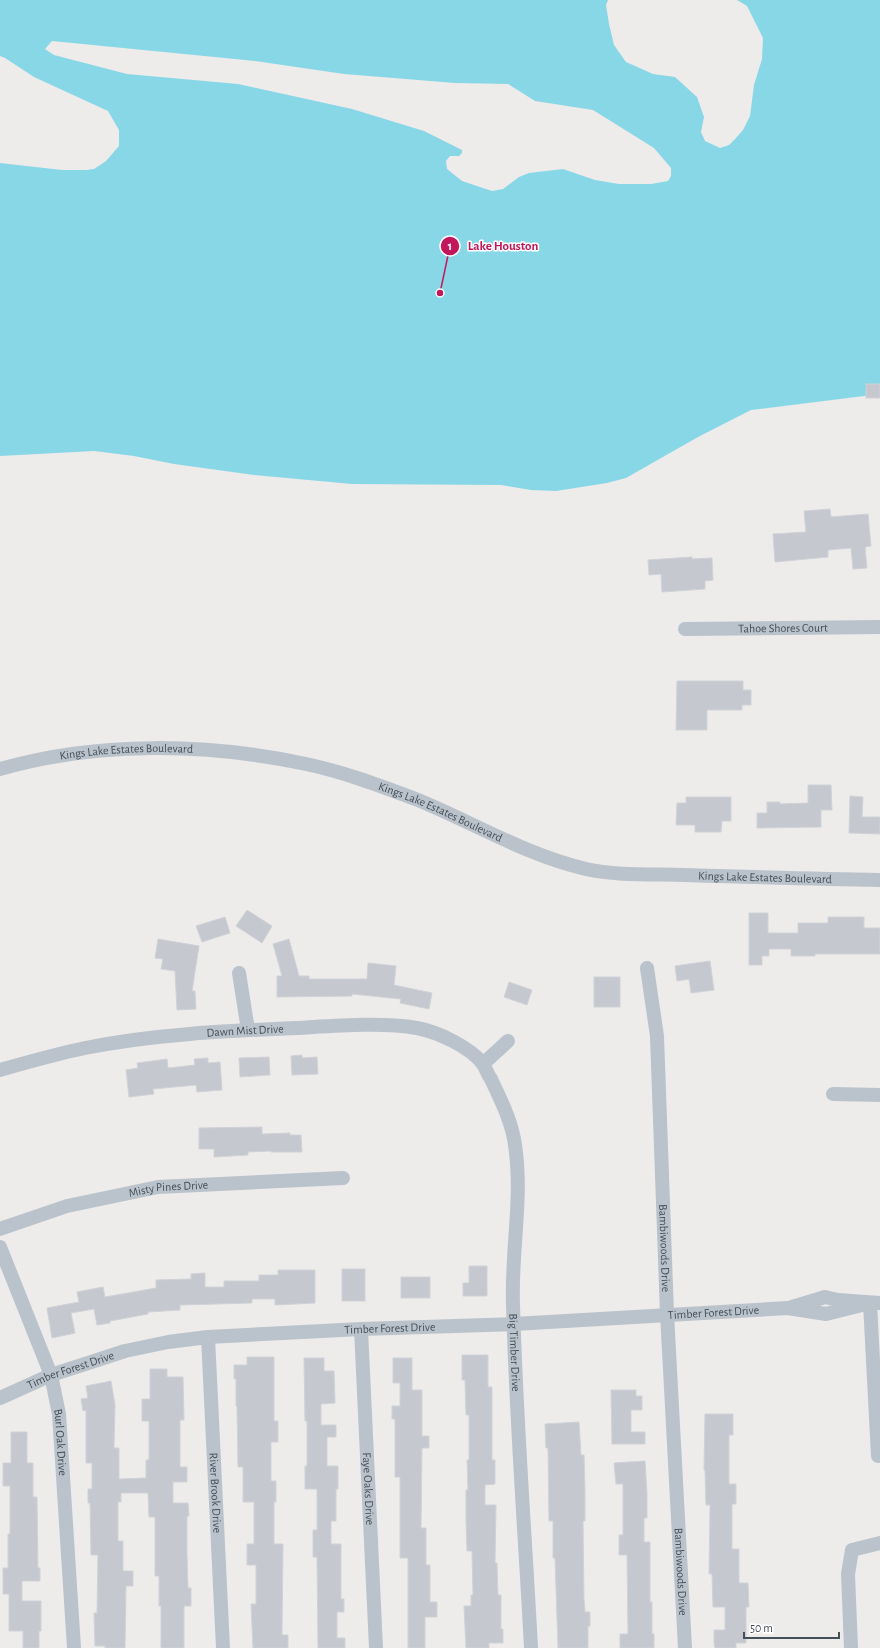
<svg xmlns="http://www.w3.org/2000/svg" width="880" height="1648" font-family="'Alegreya Sans',sans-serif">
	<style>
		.water { fill: #88d7e7; fill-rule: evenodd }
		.building { fill: #c5c8ce; stroke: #cfd2d7 }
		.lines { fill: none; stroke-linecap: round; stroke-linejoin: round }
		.minor { stroke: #bac3cb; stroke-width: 14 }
		.labels { text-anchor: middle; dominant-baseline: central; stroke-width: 3; stroke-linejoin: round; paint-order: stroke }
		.street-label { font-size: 12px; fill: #454f58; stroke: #fff }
		.leader { fill: none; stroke: #c2185b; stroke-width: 1.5 }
		.callout-dot { fill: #c2185b; stroke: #fff; stroke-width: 1.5 }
		.mark-label { font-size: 12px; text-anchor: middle; font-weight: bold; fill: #fff }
		.callout-label { font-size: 13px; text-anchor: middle; font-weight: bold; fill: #c2185b; stroke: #fff; stroke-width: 3; stroke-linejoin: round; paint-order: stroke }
	</style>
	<rect width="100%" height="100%" fill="#eeebeb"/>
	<!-- water -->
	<path class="water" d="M0,0H608L606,5L609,24L614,45L626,62L653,74L675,77L697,97L704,117L701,132L705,141L720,148L729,145L736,138L743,130L750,116L754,85L762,59L763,38L747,6L737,0H880V394L751,410L698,437L626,478L607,483L556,491L531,490L501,485L352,484L254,475L174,464L134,456L94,451L0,456V163L62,170H86L94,169L106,161L119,146V130L108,111L34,77L5,58L0,56ZM52,41L255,61L344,74L455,83L508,84L535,101L593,110L654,148L671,168V176L668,181L651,184H619L595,180L563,169L529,173L519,177L503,189L492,191L462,181L447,169L446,161L450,156H459L462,153V150L424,131L352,109L238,84L127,74L54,55L45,49Z"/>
	<!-- building -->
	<g class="building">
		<rect x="866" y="384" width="14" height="14"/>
		<polygon points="830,509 831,517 868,514 871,546 865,547 867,568 853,569 851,548 828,550 828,557 775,562 773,534 806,532 804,511"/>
		<polygon points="692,557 692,559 712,558 713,580 705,581 705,589 662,592 661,574 649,575 648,560"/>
		<polygon points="677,681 743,681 743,690 751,690 751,705 742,705 742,710 707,710 707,730 676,730"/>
		<polygon points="808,785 831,785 832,810 821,810 821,827 757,828 757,813 767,813 767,802 780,802 780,804 808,803"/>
		<polygon points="850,796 863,797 862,817 880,817 880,834 849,833"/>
		<polygon points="686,797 731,797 731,821 722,821 721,832 695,832 695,825 676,825 677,803 686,803"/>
		<polygon points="247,910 272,926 262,943 236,926"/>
		<polygon points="749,913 768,913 768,933 798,933 798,923 828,923 828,917 864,917 864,928 880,928 880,954 815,954 815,956 791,956 791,949 769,949 769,956 762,956 762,965 749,965"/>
		<polygon points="225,917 230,933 202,942 196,926"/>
		<polygon points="158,939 199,946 192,991 195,991 196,1009 177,1010 175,971 161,969 163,959 155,958"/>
		<polygon points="289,939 299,976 309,976 309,979 367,979 368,963 396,966 394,985 432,993 429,1009 400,1003 401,999 352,994 352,996 277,997 277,976 282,976 273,944"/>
		<polygon points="710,961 714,990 691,993 689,979 677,981 675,966"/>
		<rect x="594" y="977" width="26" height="30"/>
		<polygon points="509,982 532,990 527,1005 504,997"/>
		<polygon points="302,1055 302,1058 317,1057 318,1074 292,1075 291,1056"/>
		<polygon points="269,1057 270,1075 240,1077 239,1058"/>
		<polygon points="208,1058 208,1063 220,1062 222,1090 197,1092 196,1085 153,1089 154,1094 129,1097 126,1070 138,1068 137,1063 167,1059 168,1068 195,1065 194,1059"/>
		<polygon points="262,1127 262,1134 290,1133 290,1135 301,1135 302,1152 271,1152 271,1151 248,1152 248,1155 214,1157 214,1149 199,1149 199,1128"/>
		<polygon points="469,1266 487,1266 487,1296 463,1296 463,1283 469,1283"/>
		<rect x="342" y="1269" width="23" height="32"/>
		<polygon points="278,1270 315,1270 315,1303 275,1305 275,1299 252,1299 252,1303 180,1305 180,1310 148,1312 148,1314 110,1321 110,1323 97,1325 94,1309 71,1313 75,1333 52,1338 47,1308 79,1302 77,1292 103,1287 105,1297 156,1288 156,1280 191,1279 191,1274 205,1273 205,1287 224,1287 224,1281 259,1281 259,1275 278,1275"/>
		<rect x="401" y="1277" width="29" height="21"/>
		<polygon points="462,1355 488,1355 488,1387 492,1387 492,1460 495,1460 495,1484 485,1485 485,1505 496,1505 495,1563 497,1563 498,1595 501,1595 501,1629 503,1629 503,1643 489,1643 489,1648 466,1648 464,1606 471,1606 471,1595 473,1595 472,1551 467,1551 466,1520 466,1490 468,1490 467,1460 469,1460 469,1415 466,1415 465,1380 462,1380"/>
		<polygon points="247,1357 274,1357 274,1421 278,1421 278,1442 271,1442 271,1481 276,1481 276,1502 274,1502 274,1544 283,1544 282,1635 288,1635 288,1648 253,1648 251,1604 256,1604 256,1565 247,1565 247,1544 254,1544 254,1502 243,1502 243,1467 238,1467 237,1406 236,1406 236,1379 234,1379 234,1365 247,1365"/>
		<polygon points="304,1358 324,1358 324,1371 334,1371 335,1403 321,1404 321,1425 336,1425 336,1437 327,1437 327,1466 338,1466 338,1489 336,1489 336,1521 331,1521 331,1544 341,1544 341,1599 344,1599 344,1612 337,1612 337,1638 345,1638 345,1648 318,1648 317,1557 313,1557 313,1530 317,1530 317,1489 305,1489 305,1466 307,1466 307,1421 305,1421"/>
		<polygon points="393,1358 412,1358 412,1390 422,1390 422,1436 429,1436 429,1448 422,1448 421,1528 426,1528 426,1565 430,1565 430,1602 437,1602 437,1617 425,1617 425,1648 408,1648 408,1558 400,1558 400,1477 395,1477 395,1419 392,1419 392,1406 400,1406 400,1383 393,1383"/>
		<polygon points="150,1369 167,1369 167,1377 183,1377 184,1420 180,1420 180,1467 187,1467 187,1482 173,1482 173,1503 188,1503 189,1516 187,1516 187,1555 188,1588 191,1588 191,1606 184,1606 184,1648 161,1648 161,1606 159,1606 159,1576 155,1576 155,1517 149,1517 148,1493 121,1493 121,1502 118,1502 118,1541 123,1541 123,1571 133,1571 133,1586 126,1586 125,1648 105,1648 105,1646 95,1646 94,1613 97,1613 98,1555 91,1555 90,1503 88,1503 88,1489 92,1489 92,1463 86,1463 86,1410 83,1411 81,1399 88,1398 86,1386 111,1381 115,1405 114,1448 119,1448 119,1479 146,1478 146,1460 149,1460 149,1421 142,1421 142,1399 150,1399"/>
		<polygon points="611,1390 636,1390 636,1396 642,1396 642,1410 631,1410 631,1432 645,1432 645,1444 612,1444"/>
		<polygon points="705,1414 733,1414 733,1435 729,1435 729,1484 736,1484 736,1504 732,1504 732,1549 739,1549 739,1583 748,1583 749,1607 746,1607 746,1643 736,1643 736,1648 715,1648 714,1643 714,1630 725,1630 725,1607 713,1607 712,1574 709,1574 710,1505 706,1505 705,1470 704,1470"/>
		<polygon points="579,1422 581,1455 584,1455 585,1491 585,1521 583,1521 584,1599 585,1612 590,1612 590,1626 588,1626 588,1648 558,1648 555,1558 553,1558 553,1521 549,1521 548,1448 546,1448 545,1424"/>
		<polygon points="11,1432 27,1432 27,1463 33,1463 33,1497 37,1497 38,1568 40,1568 40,1581 22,1581 22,1601 41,1601 41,1631 39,1631 39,1648 23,1648 23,1631 9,1631 9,1594 3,1594 3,1568 8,1568 8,1534 10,1534 10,1486 3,1486 3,1463 11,1463"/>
		<polygon points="645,1461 647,1493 647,1518 644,1518 644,1542 650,1542 650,1602 652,1602 652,1634 654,1634 654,1648 620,1648 620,1634 628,1634 627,1555 619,1555 619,1535 623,1535 623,1484 616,1484 614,1463"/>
	</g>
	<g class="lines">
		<!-- minor -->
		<g class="minor">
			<path id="s1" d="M685,629L880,627"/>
			<path id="s2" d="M0,769C98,741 207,743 306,764C344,772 381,786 418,800C474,823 526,855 586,869C617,876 653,874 685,875C750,877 815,879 880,880"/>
			<path id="s3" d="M647,968L657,1036L667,1314L685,1648"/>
			<polyline points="239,973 248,1030"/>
			<polyline points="483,1064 508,1041"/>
			<path id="s4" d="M0,1070C28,1062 56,1054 85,1048C154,1034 226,1031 297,1028C333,1026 381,1022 417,1028C438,1032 470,1047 483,1064C486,1069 488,1075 491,1079C501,1100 512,1122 515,1145C523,1198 511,1251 513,1304C516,1419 525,1533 531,1648"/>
			<polyline points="833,1094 880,1095"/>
			<path id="s5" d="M0,1229L67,1206L158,1187L343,1178"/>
			<path id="s6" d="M0,1247L51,1375L59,1414L74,1648"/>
			<polyline points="870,1303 878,1456"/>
			<polyline points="792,1307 825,1297 838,1300 880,1303"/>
			<path id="s7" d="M361,1329L376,1648"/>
			<path id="s8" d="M208,1337L223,1648"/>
			<path id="s9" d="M0,1398L51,1375L82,1365L125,1351L168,1342L208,1337L361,1329L514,1324L788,1308L826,1314L870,1303"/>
			<polyline points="851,1648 848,1574 852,1550 880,1543"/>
		</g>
	</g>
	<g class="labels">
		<!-- street labels -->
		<g class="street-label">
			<text stroke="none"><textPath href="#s1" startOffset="98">Tahoe Shores Court</textPath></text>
			<text stroke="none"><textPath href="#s2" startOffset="128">Kings Lake Estates Boulevard</textPath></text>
			<text stroke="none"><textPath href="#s2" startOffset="452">Kings Lake Estates Boulevard</textPath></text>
			<text stroke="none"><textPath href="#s2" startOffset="788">Kings Lake Estates Boulevard</textPath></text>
			<text stroke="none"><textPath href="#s4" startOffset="249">Dawn Mist Drive</textPath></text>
			<text stroke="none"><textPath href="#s5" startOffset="174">Misty Pines Drive</textPath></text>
			<text stroke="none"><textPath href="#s3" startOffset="281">Bambiwoods Drive</textPath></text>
			<text stroke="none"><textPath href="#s9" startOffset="724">Timber Forest Drive</textPath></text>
			<text stroke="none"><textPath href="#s9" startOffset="400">Timber Forest Drive</textPath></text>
			<text stroke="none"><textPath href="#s4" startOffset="793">Big Timber Drive</textPath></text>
			<text stroke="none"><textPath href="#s9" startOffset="76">Timber Forest Drive</textPath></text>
			<text stroke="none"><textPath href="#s6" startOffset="206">Burl Oak Drive</textPath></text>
			<text stroke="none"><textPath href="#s7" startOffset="160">Faye Oaks Drive</textPath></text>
			<text stroke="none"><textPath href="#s8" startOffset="156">River Brook Drive</textPath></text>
			<text stroke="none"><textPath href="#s3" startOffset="605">Bambiwoods Drive</textPath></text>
		</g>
	</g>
	<!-- callouts -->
	<path class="leader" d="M440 293L450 246"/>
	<g class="callout-dot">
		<circle cx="440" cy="293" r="4"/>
		<circle cx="450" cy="246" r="10"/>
	</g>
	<g class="mark-label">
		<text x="450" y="250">1</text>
	</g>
	<g class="callout-label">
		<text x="503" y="250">Lake Houston</text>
	</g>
	<!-- scale -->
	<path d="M744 1632v6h95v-6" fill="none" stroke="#454f58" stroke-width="2"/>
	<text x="750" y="1632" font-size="12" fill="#454f58" stroke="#ffffff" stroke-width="3" paint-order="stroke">50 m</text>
</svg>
